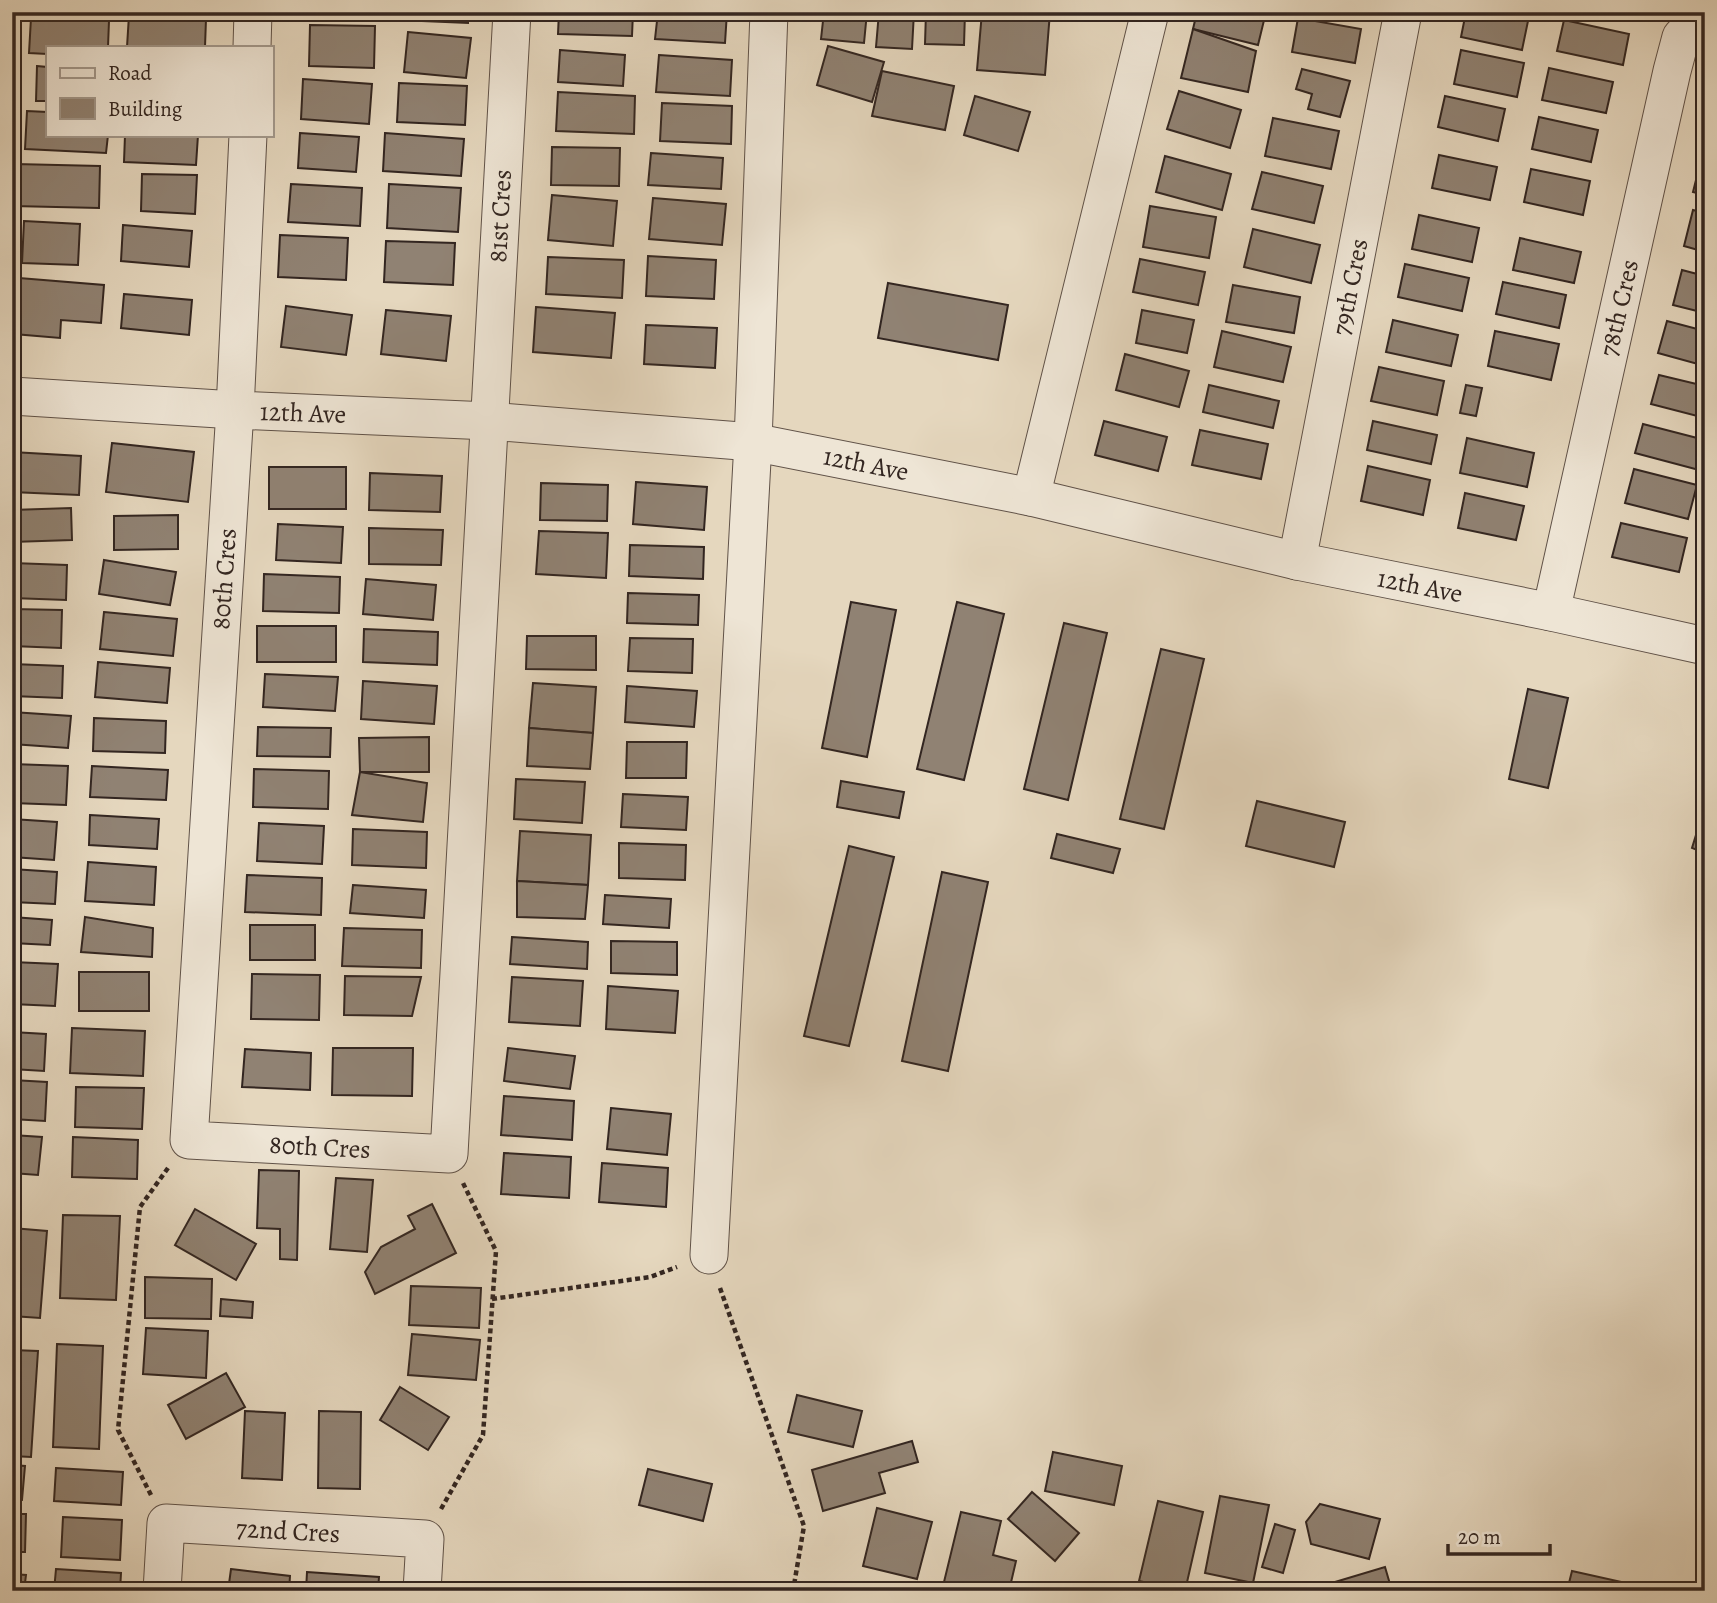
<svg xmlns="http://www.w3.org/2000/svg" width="1717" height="1603" font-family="Alegreya,serif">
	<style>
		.building { fill: #908273; stroke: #332621; stroke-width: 2 }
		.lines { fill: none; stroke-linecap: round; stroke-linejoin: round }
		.street-casing { stroke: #605248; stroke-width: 39 }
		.path { stroke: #332621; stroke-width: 4.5; stroke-dasharray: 5 3.5; stroke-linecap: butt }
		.street { stroke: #eee5d5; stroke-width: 37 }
		.labels { text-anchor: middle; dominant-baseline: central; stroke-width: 5; stroke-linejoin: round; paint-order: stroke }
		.street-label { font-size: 26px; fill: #332621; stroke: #eee5d5 }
	</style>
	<rect width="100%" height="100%" fill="#e5d7be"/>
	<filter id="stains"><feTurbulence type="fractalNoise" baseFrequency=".00286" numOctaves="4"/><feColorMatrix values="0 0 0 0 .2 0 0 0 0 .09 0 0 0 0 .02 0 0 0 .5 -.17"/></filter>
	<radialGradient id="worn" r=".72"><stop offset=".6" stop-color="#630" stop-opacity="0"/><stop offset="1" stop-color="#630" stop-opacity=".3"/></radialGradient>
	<!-- building -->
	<g class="building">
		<polygon points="304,12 370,12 370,15 304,14"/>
		<polygon points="399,12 468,12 468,23 399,20"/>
		<polygon points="559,12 633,12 632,36 558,34"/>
		<polygon points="658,12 727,12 725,43 655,39"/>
		<polygon points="824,12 867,12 864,43 821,39"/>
		<polygon points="879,12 914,12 912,49 876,47"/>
		<polygon points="926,12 965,12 964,45 925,44"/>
		<polygon points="982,12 1050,12 1045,75 977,70"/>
		<polygon points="1197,12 1266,12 1258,45 1193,29"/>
		<polygon points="1333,12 1361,12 1359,20"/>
		<polygon points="1466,12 1489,12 1528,21 1522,50 1461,37"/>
		<polygon points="129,15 206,19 205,47 127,47"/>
		<polygon points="31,18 109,21 108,47 47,47 47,54 29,53"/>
		<polygon points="1298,18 1361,29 1355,63 1292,52"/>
		<polygon points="1564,20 1629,34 1623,65 1557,51"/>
		<polygon points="310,25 375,26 374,68 309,66"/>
		<polygon points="1193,29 1256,51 1248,92 1181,78"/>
		<polygon points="408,32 471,38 466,78 404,72"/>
		<polygon points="828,46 884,62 872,102 817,85"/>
		<polygon points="560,50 625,55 623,86 558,82"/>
		<polygon points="1461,50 1524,63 1517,97 1454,84"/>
		<polygon points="659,55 732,60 730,96 656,92"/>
		<polygon points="37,66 47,67 47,101 36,101"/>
		<polygon points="1549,68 1613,82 1606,113 1542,100"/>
		<polygon points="1302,69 1350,81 1340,117 1308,109 1312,94 1296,89"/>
		<polygon points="882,71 954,86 945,130 872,116"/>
		<polygon points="303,79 372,84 369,124 301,119"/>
		<polygon points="399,83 467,86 465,125 397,122"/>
		<polygon points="1179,91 1241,110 1230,148 1167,129"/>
		<polygon points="558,92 635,96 634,134 556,131"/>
		<polygon points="975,96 1030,112 1018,151 964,135"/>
		<polygon points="1445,96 1505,109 1498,141 1438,127"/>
		<polygon points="662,103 732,106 731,144 660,141"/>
		<polygon points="27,111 47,112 47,135 108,135 106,153 25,149"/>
		<polygon points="1539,117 1598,130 1591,162 1532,149"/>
		<polygon points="1273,118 1339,131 1331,169 1265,156"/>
		<polygon points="300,133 359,137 356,172 298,168"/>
		<polygon points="385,133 464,139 461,176 383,171"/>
		<polygon points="125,135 198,135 196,165 124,162"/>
		<polygon points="552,147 620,148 619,186 551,185"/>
		<polygon points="651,153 723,158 721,189 648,185"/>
		<polygon points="1439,155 1497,167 1490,200 1432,188"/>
		<polygon points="1165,156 1231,174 1222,210 1156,192"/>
		<polygon points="1702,156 1705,157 1705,195 1693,192"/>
		<polygon points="15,164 100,166 99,208 13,206"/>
		<polygon points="1531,169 1590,181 1583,215 1524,202"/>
		<polygon points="1262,172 1323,186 1314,223 1252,209"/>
		<polygon points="142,174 197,175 195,214 141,211"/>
		<polygon points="291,184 362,188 360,226 288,222"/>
		<polygon points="389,184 461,188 458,232 387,228"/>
		<polygon points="552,195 617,201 613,246 548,240"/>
		<polygon points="653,198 726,204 722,245 649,239"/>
		<polygon points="1150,206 1216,217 1209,258 1143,247"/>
		<polygon points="1693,210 1705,213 1705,252 1684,246"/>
		<polygon points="1419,215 1479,228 1472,262 1412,249"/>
		<polygon points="24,221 80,224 78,265 22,263"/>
		<polygon points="123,225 192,231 189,267 121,261"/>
		<polygon points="1253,229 1320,245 1311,283 1244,267"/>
		<polygon points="280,235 348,238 346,280 278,277"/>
		<polygon points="1520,238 1581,252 1574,283 1513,270"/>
		<polygon points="386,241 455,243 453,285 384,282"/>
		<polygon points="648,256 716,260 714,299 646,296"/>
		<polygon points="548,257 624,260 622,298 546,294"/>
		<polygon points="1140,259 1205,272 1198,305 1133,292"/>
		<polygon points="1405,264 1469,278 1462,311 1398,297"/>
		<polygon points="1682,270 1705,276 1705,313 1673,305"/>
		<polygon points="19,278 104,285 101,323 61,320 60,338 14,334"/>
		<polygon points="1503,282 1566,295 1559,328 1496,314"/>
		<polygon points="888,283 1008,305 998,360 878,338"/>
		<polygon points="1233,285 1300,297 1294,333 1226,322"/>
		<polygon points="124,294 192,300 189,335 121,328"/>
		<polygon points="286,306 352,315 346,355 281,347"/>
		<polygon points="536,307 615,313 611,358 533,352"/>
		<polygon points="386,310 451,316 446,361 381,354"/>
		<polygon points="1142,310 1194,320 1187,353 1136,343"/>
		<polygon points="1393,320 1458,335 1451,366 1386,352"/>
		<polygon points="1667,321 1705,331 1705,366 1658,353"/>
		<polygon points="646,325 717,328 715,368 644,364"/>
		<polygon points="1222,331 1291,347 1283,382 1214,367"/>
		<polygon points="1495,331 1559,344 1551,380 1488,366"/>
		<polygon points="1125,354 1189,371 1179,407 1116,390"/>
		<polygon points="1379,367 1444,381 1437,415 1371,401"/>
		<polygon points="1659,375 1705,386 1705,418 1651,404"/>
		<polygon points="1209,385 1279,401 1273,428 1203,412"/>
		<polygon points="1466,385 1482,388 1476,416 1460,413"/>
		<polygon points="1104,421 1167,437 1158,471 1095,455"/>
		<polygon points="1373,421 1437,435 1431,464 1367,450"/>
		<polygon points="1643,424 1705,440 1699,470 1635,453"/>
		<polygon points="1200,430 1268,444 1261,479 1192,465"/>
		<polygon points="1467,438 1534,453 1527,487 1460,473"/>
		<polygon points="112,443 194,452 188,502 106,492"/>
		<polygon points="12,452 81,456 79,495 12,492"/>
		<polygon points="1368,466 1430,480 1423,515 1361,501"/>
		<rect x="269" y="467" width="77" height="42"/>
		<polygon points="1634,469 1697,485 1688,519 1625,503"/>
		<polygon points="370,473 442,476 440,512 369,510"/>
		<polygon points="636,482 707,487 704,530 633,524"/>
		<polygon points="541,483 608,485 607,521 540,520"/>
		<polygon points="1465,493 1524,506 1516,540 1458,528"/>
		<polygon points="71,508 72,540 12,542 12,510"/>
		<polygon points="178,515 178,549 114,550 114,516"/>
		<polygon points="1621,523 1687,538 1679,572 1612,557"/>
		<polygon points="278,524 343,527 341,563 276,560"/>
		<polygon points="369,528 443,530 441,565 369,564"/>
		<polygon points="539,531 608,533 606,578 536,574"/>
		<polygon points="630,545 704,547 703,579 629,576"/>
		<polygon points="104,560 176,572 170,605 99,594"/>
		<polygon points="12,563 67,565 66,600 12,598"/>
		<polygon points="264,574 340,577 339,613 263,611"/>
		<polygon points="366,579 436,585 433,620 363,614"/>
		<polygon points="628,593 699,595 698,625 627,623"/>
		<polygon points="851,602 896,610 867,757 822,748"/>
		<polygon points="957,602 1004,614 964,780 917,769"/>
		<polygon points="12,609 62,610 61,648 12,646"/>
		<polygon points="104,612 177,619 173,656 100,649"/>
		<polygon points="1064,623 1107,633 1068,800 1024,789"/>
		<rect x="257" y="626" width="79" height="36"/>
		<polygon points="364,629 438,632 437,665 363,662"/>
		<polygon points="527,636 596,636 596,670 526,669"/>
		<polygon points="630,638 693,639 692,673 628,671"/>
		<polygon points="1161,649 1204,659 1164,829 1120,819"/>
		<polygon points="98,662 170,668 167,703 95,697"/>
		<polygon points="12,664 63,666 62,698 12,696"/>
		<polygon points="265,674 338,677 335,711 263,707"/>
		<polygon points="363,681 437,686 434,724 361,719"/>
		<polygon points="533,683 596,687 593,733 529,728"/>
		<polygon points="627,686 697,691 694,727 625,722"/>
		<polygon points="1528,689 1568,698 1548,788 1509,779"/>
		<polygon points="12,712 71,716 68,748 12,744"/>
		<polygon points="94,718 166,721 165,753 93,751"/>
		<polygon points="258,727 331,728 330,757 257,756"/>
		<polygon points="529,728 593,733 590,769 527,766"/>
		<polygon points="429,737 429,772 360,772 359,738"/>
		<polygon points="627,742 687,742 686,778 626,778"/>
		<polygon points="12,764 68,766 66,805 12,803"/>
		<polygon points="92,766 168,770 166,800 90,797"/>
		<polygon points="254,769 329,771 328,809 253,807"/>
		<polygon points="360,772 427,783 423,822 352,815"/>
		<polygon points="516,779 585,782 582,823 514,819"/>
		<polygon points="841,781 904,792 899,818 837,807"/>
		<polygon points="623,794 688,797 686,830 621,827"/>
		<polygon points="1257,801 1345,822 1334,867 1246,846"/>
		<polygon points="1705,806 1705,853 1692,848"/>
		<polygon points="90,815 159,819 157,849 89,845"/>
		<polygon points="12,819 57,822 54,860 12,857"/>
		<polygon points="259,823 324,826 322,864 257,861"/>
		<polygon points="353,829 427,832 426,868 352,865"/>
		<polygon points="520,831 591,835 588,885 517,881"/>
		<polygon points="1057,834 1120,849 1113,873 1051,858"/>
		<polygon points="619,843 686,845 685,880 619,878"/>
		<polygon points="849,846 894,857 849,1046 804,1036"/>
		<polygon points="88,862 156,867 154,905 85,901"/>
		<polygon points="12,869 57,872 55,904 12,902"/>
		<polygon points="942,872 988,882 948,1071 902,1061"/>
		<polygon points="247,875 322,878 321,915 245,912"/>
		<polygon points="517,881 588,885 585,919 517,917"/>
		<polygon points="353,885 426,890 424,918 350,913"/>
		<polygon points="605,895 671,899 669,928 603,924"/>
		<polygon points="12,917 52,920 50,945 12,943"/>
		<polygon points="85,917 153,928 152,957 81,952"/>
		<rect x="250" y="925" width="65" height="35"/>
		<polygon points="344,928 422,930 421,968 342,966"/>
		<polygon points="512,937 588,942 587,969 510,964"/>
		<polygon points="611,941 677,942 677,975 611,973"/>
		<polygon points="12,962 58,964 55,1006 12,1004"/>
		<rect x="79" y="972" width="70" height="39"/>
		<polygon points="252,974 320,975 319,1020 251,1019"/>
		<polygon points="345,976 421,977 412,1016 344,1015"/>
		<polygon points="512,977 583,981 580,1026 509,1022"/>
		<polygon points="608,986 678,991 675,1033 606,1029"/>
		<polygon points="72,1028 145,1031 143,1076 70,1073"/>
		<polygon points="12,1032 46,1034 44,1071 12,1069"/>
		<polygon points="333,1048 413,1048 412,1096 332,1095"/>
		<polygon points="508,1048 575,1056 570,1089 504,1081"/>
		<polygon points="245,1049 311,1053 310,1090 242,1087"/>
		<polygon points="12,1080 47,1082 45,1121 12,1119"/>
		<polygon points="76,1087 144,1088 142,1129 75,1127"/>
		<polygon points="504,1096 574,1101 572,1140 501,1135"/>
		<polygon points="611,1108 671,1114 667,1155 607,1149"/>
		<polygon points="12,1135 42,1137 38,1175 12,1173"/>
		<polygon points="73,1137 138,1140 137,1179 72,1177"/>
		<polygon points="504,1153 571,1157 569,1198 501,1194"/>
		<polygon points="602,1163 668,1168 666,1207 599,1202"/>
		<polygon points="259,1170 299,1171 297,1260 280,1259 280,1229 257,1228"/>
		<polygon points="336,1178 373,1180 367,1252 330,1249"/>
		<polygon points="432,1204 456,1253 375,1294 365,1272 381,1247 415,1229 408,1216"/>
		<polygon points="195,1209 256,1244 236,1280 175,1245"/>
		<polygon points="63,1215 120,1216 116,1300 60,1298"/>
		<polygon points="12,1228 47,1231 40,1318 12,1316"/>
		<polygon points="145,1277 212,1279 211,1319 145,1318"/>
		<polygon points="411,1286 481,1288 479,1328 409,1325"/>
		<polygon points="221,1299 253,1302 252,1318 220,1316"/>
		<polygon points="146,1328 208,1331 206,1378 143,1374"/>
		<polygon points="412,1334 480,1340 476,1380 408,1375"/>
		<polygon points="57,1344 103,1346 99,1449 53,1447"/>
		<polygon points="12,1350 38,1351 31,1457 12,1456"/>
		<polygon points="226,1373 245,1407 186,1439 168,1405"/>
		<polygon points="400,1387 449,1417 428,1450 380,1420"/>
		<polygon points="797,1395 862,1411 853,1447 788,1432"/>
		<polygon points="245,1411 285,1413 282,1480 242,1478"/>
		<polygon points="319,1411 361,1412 360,1489 318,1488"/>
		<polygon points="912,1441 918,1462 879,1473 885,1493 823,1511 812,1470"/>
		<polygon points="1053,1452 1122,1466 1114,1505 1045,1491"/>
		<polygon points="12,1465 25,1466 22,1500 12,1499"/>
		<polygon points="56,1468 123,1472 121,1505 54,1501"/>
		<polygon points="648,1469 712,1484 703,1521 639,1505"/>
		<polygon points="1032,1492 1079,1533 1055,1561 1008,1519"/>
		<polygon points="1220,1496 1269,1505 1253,1583 1205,1573"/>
		<polygon points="1158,1501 1203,1512 1185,1591 1139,1581"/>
		<polygon points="1320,1504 1380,1519 1369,1559 1311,1544 1306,1522"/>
		<polygon points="877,1508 932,1522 917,1579 863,1566"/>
		<polygon points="961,1512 1001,1521 993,1555 1016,1561 1009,1591 981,1591 944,1582"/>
		<polygon points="12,1514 26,1514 25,1552 12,1552"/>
		<polygon points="63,1517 122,1520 120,1560 61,1557"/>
		<polygon points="1275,1524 1295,1530 1283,1573 1262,1567"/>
		<polygon points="1385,1567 1392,1591 1326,1591 1325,1585"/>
		<polygon points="56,1569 121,1573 120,1591 54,1591"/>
		<polygon points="231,1569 290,1576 289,1591 228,1591"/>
		<polygon points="1572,1571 1635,1585 1634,1591 1567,1591"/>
		<polygon points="307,1572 379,1577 378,1591 306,1591"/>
		<polygon points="12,1574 26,1575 24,1591 12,1591"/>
	</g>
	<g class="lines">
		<defs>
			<g id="street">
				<polyline points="252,47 253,12"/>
				<polyline points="248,135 235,410 189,1140 449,1154 512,12"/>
				<polyline points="12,396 235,410 489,421 753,442 1031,497 1297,561 1551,612 1705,646"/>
				<polyline points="1031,497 1150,12"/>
				<polyline points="1297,561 1403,12"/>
				<polyline points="1551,612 1672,71 1681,37 1705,12"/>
				<polyline points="709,1255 753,442 769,12"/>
				<polyline points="162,1591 166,1523 425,1539 422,1591"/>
			</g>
		</defs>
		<!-- street casing -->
		<use href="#street" class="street-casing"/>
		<!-- path -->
		<g class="path">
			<polyline points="720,1288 804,1526 793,1591"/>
			<polyline points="492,1299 650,1277 677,1267"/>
			<polyline points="151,1495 118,1430 140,1207 168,1168"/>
			<polyline points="441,1509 483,1435 496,1251 463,1183"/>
		</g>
		<!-- street -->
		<use href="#street" class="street"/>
	</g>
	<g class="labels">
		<!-- street labels -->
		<g class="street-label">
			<text transform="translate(500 216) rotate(-87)">81st Cres</text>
			<text transform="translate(1350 287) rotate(-79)">79th Cres</text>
			<text transform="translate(1619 308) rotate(-77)">78th Cres</text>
			<text transform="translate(303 413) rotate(2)">12th Ave</text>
			<text transform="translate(866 464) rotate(11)">12th Ave</text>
			<text transform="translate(224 579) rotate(-86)">80th Cres</text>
			<text transform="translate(1420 586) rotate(11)">12th Ave</text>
			<text transform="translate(320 1147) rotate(3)">80th Cres</text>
			<text transform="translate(288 1531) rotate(3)">72nd Cres</text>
		</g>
	</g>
	<!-- margin -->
	<rect width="1717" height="1603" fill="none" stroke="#e5d7be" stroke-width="42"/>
	<rect x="14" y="14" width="1689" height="1575" fill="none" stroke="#332621" stroke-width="3.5"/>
	<rect x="21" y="21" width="1675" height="1561" fill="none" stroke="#332621" stroke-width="2"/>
	<!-- legend -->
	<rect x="46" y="46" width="228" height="91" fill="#eee5d5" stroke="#a3998d" stroke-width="2"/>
	<rect x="60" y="68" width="35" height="10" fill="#eee5d5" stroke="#a3998d" stroke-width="2"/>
	<text x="108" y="80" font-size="21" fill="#332621">Road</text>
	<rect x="60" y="98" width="35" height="21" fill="#908273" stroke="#a3998d" stroke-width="2"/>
	<text x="108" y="116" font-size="21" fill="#332621">Building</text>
	<!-- scale -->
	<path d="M1448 1544v10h102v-10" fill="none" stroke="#332621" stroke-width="3.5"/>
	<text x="1458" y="1544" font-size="21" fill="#332621" stroke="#eee5d5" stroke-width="5" paint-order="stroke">20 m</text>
	<rect width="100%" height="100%" filter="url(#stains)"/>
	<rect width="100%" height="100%" fill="url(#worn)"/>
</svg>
